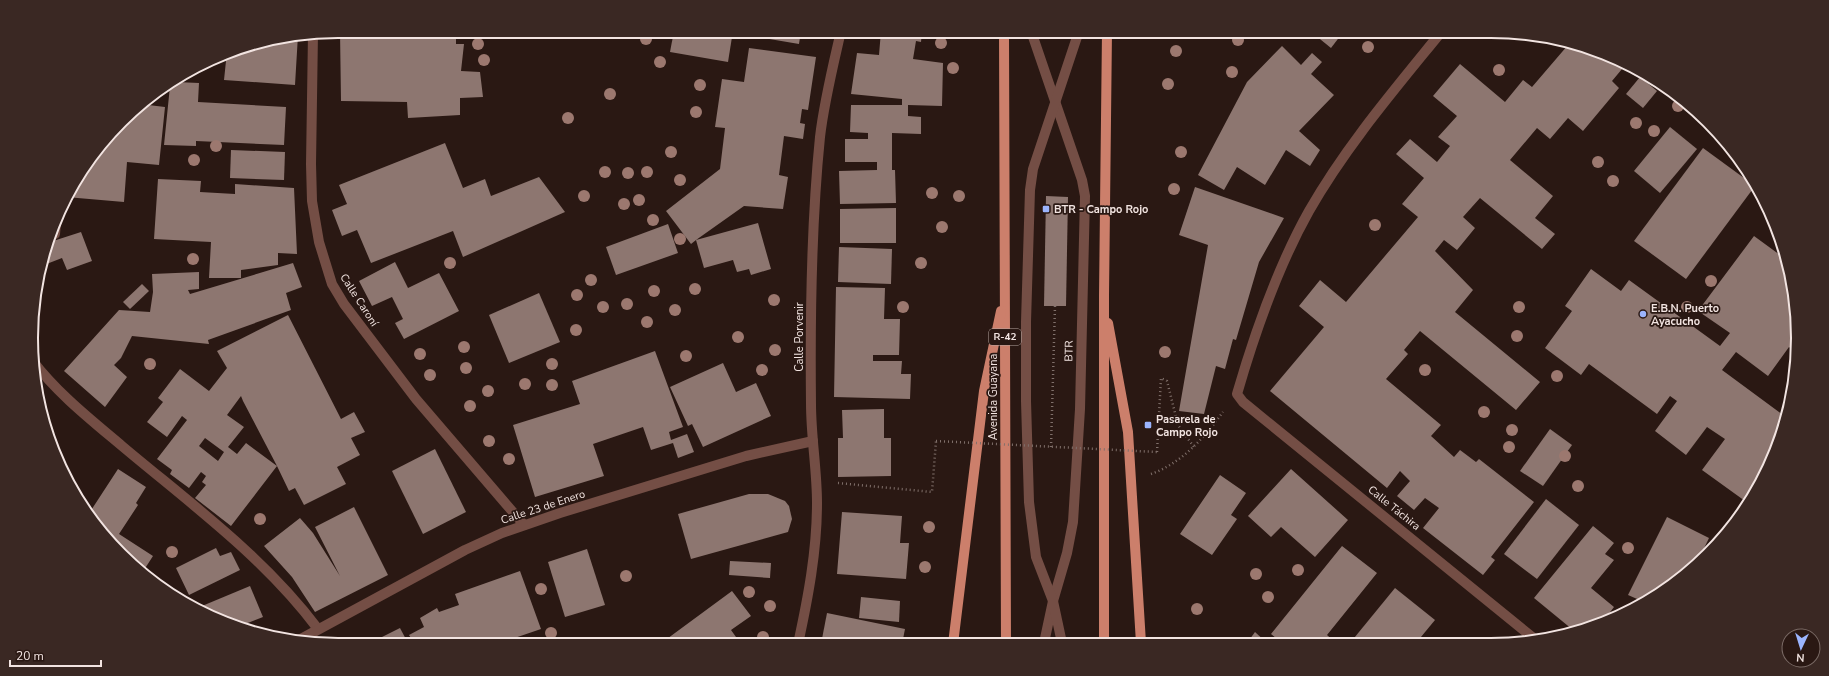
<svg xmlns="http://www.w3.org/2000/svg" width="1829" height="676" font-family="'Nunito Sans',sans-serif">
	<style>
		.building { fill: #8d7670; fill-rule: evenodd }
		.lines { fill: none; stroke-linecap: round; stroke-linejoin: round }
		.path { stroke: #80706b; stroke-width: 2.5; stroke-dasharray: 1 3; stroke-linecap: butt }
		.service { stroke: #744e45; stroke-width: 10 }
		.minor { stroke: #744e45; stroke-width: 10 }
		.primary { stroke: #cc7f6b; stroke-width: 10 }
		.path-bridge { stroke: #80706b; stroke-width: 2.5; stroke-dasharray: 1 3; stroke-linecap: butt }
		.tree { fill: #9c786f }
		.poi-dot { fill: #9bb4fd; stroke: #2a1813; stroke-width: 1.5 }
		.labels { text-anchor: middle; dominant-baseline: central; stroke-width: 3.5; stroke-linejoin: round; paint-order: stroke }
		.shield { fill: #2a1813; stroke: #b6a7a3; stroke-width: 1 }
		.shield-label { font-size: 10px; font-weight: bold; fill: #f2e4e1 }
		.poi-label { font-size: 11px; font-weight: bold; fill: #f2e4e1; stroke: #2a1813; text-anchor: start }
		.street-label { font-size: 11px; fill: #f2e4e1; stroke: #2a1813 }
		.rim { fill: none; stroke: #f2e4e1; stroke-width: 2 }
	</style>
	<rect width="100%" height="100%" fill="#2a1813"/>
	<!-- building -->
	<g class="building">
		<polygon points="340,31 456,31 456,44 464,44 461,71 480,72 483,97 460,98 460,115 408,118 407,102 341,101"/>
		<polygon points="674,31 699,31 732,37 728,62 670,52"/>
		<polygon points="739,31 801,31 799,44 739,34"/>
		<polygon points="881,31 922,31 921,42 916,41 913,59 943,63 942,106 908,105 908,116 921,117 921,134 892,133 892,170 895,170 896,203 840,204 839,171 877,170 877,162 845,162 845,139 868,139 868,133 850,132 851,105 902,105 902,99 851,94 857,53 879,55"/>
		<polygon points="1310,31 1344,31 1331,48"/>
		<polygon points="298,35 295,85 224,80 226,61 211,60 221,54 278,37"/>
		<polygon points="1562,40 1570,41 1627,63 1612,81 1619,88 1583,131 1568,118 1550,139 1537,128 1510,160 1553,196 1535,218 1555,234 1542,249 1480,198 1463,217 1475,228 1457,250 1444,240 1435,251 1473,290 1455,312 1540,382 1516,410 1420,331 1404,350 1408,354 1386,379 1441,425 1431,436 1454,457 1460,450 1476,462 1479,459 1534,502 1491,557 1495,560 1483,575 1423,528 1439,508 1425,498 1414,510 1397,496 1410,481 1400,471 1387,488 1270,391 1324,327 1299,306 1320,280 1346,302 1418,217 1402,204 1424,178 1396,154 1410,139 1437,162 1450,146 1438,137 1457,116 1433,96 1460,64 1505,102 1523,80 1532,87 1568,45"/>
		<polygon points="1282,46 1301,65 1312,53 1322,62 1311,74 1334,95 1299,131 1320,150 1310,166 1286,150 1265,185 1237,167 1224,190 1198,175 1247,82"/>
		<polygon points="749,48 816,57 808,110 802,109 800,123 805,124 803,139 784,136 779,175 788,177 783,209 744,206 696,240 758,223 771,269 751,275 749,269 737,272 733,260 704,268 696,240 691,244 666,211 720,169 725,128 715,127 722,79 744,82"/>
		<polygon points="1640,77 1657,91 1643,108 1626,94"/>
		<polygon points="176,82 199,83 198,102 286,107 284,145 196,141 196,146 164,145 170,86"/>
		<polygon points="140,104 165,107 159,165 127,162 124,202 66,197 95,151 135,107"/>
		<polygon points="1670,127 1697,149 1660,193 1634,171"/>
		<polygon points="445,143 463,188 485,179 491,196 539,177 565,212 463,257 453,231 371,263 357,230 342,236 332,210 347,204 339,185"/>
		<polygon points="1703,148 1755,186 1686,279 1634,241"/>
		<polygon points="231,150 285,152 284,180 230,178"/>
		<polygon points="1734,152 1744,166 1743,166 1730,156"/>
		<polygon points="158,179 201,181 200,192 235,194 235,184 294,188 297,254 278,253 278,265 241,270 241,278 209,278 211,242 154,239"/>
		<polygon points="1195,187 1284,218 1259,262 1236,340 1233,339 1225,369 1216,366 1204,414 1179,411 1208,245 1179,235"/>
		<polygon points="1046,196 1068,197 1066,306 1044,306"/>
		<polygon points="896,208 896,243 840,243 840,209"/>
		<polygon points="668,224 678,253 616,275 606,247"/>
		<polygon points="81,232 92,261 67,270 62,258 44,265 50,242"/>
		<polygon points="1754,236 1787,260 1795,298 1797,353 1789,347 1768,376 1736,352 1722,370 1787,418 1757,492 1753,490 1745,501 1702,470 1725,439 1707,427 1686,455 1655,431 1677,401 1670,396 1657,414 1589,364 1581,375 1545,348 1572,311 1565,306 1591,269 1621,291 1629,280 1720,346 1730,333 1698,311"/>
		<polygon points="839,247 892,249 891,284 838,282"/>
		<polygon points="395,262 408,288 439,273 459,311 404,339 395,323 403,319 392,297 372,306 359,281"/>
		<polygon points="293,263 302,287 286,293 291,310 208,340 209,344 132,336 121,358 114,365 127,377 105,407 64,371 119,310 150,312 153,292 152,274 199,272 199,289 188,290 190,294"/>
		<polygon points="142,284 149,291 130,309 123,302"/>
		<polygon points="836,287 885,288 884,319 900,319 899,355 873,355 873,361 902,361 901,374 911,374 910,399 834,397"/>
		<polygon points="539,293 560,342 509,363 489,315"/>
		<path d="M288,315L341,419L354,412L365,432L351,438L360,455L337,467L346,484L304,505L295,488L289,491L277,466L231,526L195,498L206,485L202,482L206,476L201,472L189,488L170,474L172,470L157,459L187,420L182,416L167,437L147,422L163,402L158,398L180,369L209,391L227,368L217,351ZM241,396L243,401L277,466L246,443L237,454L228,447L244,427L227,415ZM205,438L224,452L218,461L199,446Z"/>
		<polygon points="655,351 683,427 669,432 671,440 687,434 694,452 678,458 673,443 651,450 643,427 593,444 604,476 535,497 513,425 580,404 572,381"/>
		<polygon points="723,363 736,392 756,383 771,416 703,447 692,424 688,426 670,387"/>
		<polygon points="37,390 45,400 39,404 37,392"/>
		<polygon points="39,405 49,418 47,420 53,429 48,433 41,417"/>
		<polygon points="884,409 884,438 891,438 891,476 838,477 838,438 843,438 842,410"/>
		<polygon points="1550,429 1572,445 1543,486 1520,471"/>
		<polygon points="435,449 466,512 423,534 392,471"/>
		<polygon points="118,469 146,487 136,503 138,505 119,534 153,556 142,573 121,555 88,515"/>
		<polygon points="1291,469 1348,520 1315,557 1281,527 1271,537 1248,516"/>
		<polygon points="1220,475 1246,493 1231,515 1237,519 1212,555 1180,534"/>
		<polygon points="749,494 768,494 785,501 789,506 792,519 788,532 691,559 678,514"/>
		<polygon points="1546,499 1579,525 1537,579 1504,554"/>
		<polygon points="354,507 388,575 315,612 292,577 264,546 300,518 313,533 340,576 315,527"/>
		<polygon points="842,512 902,516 900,543 909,543 906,579 837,574"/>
		<polygon points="1667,517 1709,538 1694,569 1644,602 1628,595"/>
		<polygon points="1593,526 1614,543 1605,554 1614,560 1591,588 1614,607 1604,620 1573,630 1534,598"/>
		<polygon points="1342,546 1377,573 1327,635 1336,643 1282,643 1271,634"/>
		<polygon points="216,548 220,556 231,552 240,570 189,595 176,568"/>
		<polygon points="587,549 605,605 565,617 548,562"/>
		<polygon points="730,561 771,563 770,578 729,575"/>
		<polygon points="520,571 541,629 494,645 415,645 409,635 424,627 420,618 437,608 439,612 459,605 455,594"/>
		<polygon points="250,586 263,617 240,626 203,609 202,606"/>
		<polygon points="1395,588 1435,620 1416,643 1350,643"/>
		<polygon points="732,591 751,616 731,630 741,644 660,644"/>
		<polygon points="861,597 900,601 899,622 859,618"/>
		<polygon points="827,613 905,629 902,644 821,644"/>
		<polygon points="400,628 409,645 366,645"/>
		<polygon points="1255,632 1267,643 1247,643"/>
	</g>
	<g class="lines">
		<!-- path -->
		<g class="path">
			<polyline points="1051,447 1055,306"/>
			<polyline points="1157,452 1161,378 1167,381 1178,425 1194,447"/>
			<path d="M1151,474C1182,463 1204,438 1223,412"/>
			<polyline points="838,483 932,492 936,441"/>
		</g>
		<!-- service -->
		<g class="service">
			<polyline points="1031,31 1082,180 1085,196 1080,409 1073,522 1067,553 1053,601 1044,643"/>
			<polyline points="1062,643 1053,601 1036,557 1029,502 1026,401 1026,322 1030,190 1033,169 1079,31"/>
		</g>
		<!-- minor -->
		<g class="minor">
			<path d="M1442,31C1395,89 1346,146 1309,211C1277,268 1255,332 1237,394L1243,402L1537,641"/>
			<polyline points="313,33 311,164 312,201 319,242 332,284 344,304 416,399 524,525"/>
			<polyline points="53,235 55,234 56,223"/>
			<path d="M32,360C57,393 90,419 122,446C191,504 264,557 318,629"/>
			<polyline points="299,640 465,550 502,533 560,513 746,456 813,441"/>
			<path d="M798,644C808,598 817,551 817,503C817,470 811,437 811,404C810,315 811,226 820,137C824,102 833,66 841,31"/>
		</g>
		<!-- primary -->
		<g class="primary">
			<polyline points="1004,31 1006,644"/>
			<polyline points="1108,323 1128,432 1141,643"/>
			<polyline points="1104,643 1104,296 1107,31"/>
			<polyline points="953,644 984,391 1001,311"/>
		</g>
		<!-- path-bridge -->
		<polyline class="path-bridge" points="936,441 1157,452"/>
	</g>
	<!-- trees -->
	<g class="tree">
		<circle cx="646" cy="39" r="6"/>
		<circle cx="1238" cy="40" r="6"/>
		<circle cx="941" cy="43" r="6"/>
		<circle cx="478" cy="44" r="6"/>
		<circle cx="1368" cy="47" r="6"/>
		<circle cx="1176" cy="51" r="6"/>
		<circle cx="484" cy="60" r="6"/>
		<circle cx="660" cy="62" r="6"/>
		<circle cx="953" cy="68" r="6"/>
		<circle cx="1499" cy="70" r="6"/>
		<circle cx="1232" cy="72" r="6"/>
		<circle cx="1168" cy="84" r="6"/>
		<circle cx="700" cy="85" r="6"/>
		<circle cx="610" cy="94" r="6"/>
		<circle cx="1678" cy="106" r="6"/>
		<circle cx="696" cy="112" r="6"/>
		<circle cx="568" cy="118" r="6"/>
		<circle cx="1636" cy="123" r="6"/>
		<circle cx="1654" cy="131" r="6"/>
		<circle cx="216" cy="146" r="6"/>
		<circle cx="671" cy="152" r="6"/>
		<circle cx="1181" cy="152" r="6"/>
		<circle cx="194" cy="160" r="6"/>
		<circle cx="1598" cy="162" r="6"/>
		<circle cx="605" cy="172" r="6"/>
		<circle cx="647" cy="172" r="6"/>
		<circle cx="628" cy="173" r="6"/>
		<circle cx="680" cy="180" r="6"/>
		<circle cx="1613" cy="181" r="6"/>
		<circle cx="1174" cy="189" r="6"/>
		<circle cx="932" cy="193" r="6"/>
		<circle cx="584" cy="196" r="6"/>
		<circle cx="959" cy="196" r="6"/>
		<circle cx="639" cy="200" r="6"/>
		<circle cx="624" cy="204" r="6"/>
		<circle cx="653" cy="220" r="6"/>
		<circle cx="1375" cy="225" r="6"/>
		<circle cx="942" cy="227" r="6"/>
		<circle cx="680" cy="239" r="6"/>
		<circle cx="193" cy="259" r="6"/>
		<circle cx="450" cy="263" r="6"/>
		<circle cx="921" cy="263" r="6"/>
		<circle cx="591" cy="280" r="6"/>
		<circle cx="1711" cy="281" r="6"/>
		<circle cx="695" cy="289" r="6"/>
		<circle cx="654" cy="291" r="6"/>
		<circle cx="577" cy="295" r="6"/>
		<circle cx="774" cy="300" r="6"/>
		<circle cx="627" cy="304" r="6"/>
		<circle cx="603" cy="307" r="6"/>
		<circle cx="903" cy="307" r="6"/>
		<circle cx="1519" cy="307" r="6"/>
		<circle cx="1687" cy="307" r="6"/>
		<circle cx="675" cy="310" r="6"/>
		<circle cx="647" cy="322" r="6"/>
		<circle cx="576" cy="330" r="6"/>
		<circle cx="1517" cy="336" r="6"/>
		<circle cx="738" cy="337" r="6"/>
		<circle cx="464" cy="347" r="6"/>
		<circle cx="775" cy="350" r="6"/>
		<circle cx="1165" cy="352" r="6"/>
		<circle cx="420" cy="354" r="6"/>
		<circle cx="686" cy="356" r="6"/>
		<circle cx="150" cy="364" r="6"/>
		<circle cx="552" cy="364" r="6"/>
		<circle cx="466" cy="368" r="6"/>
		<circle cx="762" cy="370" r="6"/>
		<circle cx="1425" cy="370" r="6"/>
		<circle cx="430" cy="375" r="6"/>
		<circle cx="1557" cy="376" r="6"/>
		<circle cx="525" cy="384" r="6"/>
		<circle cx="552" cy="385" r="6"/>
		<circle cx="488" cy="391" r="6"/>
		<circle cx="470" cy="406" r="6"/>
		<circle cx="1484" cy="412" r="6"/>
		<circle cx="1512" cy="430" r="6"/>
		<circle cx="489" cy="441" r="6"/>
		<circle cx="1509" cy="447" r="6"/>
		<circle cx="1565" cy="456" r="6"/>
		<circle cx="509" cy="459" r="6"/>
		<circle cx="1578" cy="486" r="6"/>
		<circle cx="260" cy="519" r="6"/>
		<circle cx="929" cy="527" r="6"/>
		<circle cx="1628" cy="548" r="6"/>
		<circle cx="172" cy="552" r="6"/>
		<circle cx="925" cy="567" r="6"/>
		<circle cx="1298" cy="570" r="6"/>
		<circle cx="1256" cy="574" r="6"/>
		<circle cx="626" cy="576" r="6"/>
		<circle cx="541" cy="589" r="6"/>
		<circle cx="749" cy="592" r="6"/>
		<circle cx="1268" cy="597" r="6"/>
		<circle cx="770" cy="606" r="6"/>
		<circle cx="1197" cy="609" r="6"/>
		<circle cx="551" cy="633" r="6"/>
		<circle cx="763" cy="637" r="6"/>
	</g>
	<!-- markers -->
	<g class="poi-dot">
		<rect x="1042" y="205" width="8" height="8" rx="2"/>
		<circle cx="1643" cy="314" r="4"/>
		<rect x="1144" y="421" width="8" height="8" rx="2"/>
	</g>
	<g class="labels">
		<!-- shield labels -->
		<rect class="shield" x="989" y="329" width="32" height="16" rx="3"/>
		<g class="shield-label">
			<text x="1005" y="337">R-42</text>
		</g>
		<!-- poi labels -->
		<g class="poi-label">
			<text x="1054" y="209">BTR - Campo Rojo</text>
			<text x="1651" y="308">E.B.N. Puerto<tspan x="1651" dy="13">Ayacucho</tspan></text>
			<text x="1156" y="419">Pasarela de<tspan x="1156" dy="13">Campo Rojo</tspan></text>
		</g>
		<!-- street labels -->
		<g class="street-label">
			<text transform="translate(359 300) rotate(57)">Calle Caroní</text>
			<text transform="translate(799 337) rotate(-90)">Calle Porvenir</text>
			<text transform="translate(1069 351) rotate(-89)">BTR</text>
			<text transform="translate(993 397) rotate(-90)">Avenida Guayana</text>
			<text transform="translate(543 507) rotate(-18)">Calle 23 de Enero</text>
			<text transform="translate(1394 508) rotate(39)">Calle Táchira</text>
		</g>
	</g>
	<!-- crop -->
	<path d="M0 0H1829V676H0ZM338 38H1491A300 300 0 0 1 1791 338V338A300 300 0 0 1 1491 638H338A300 300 0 0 1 38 338V338A300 300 0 0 1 338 38Z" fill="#3a2823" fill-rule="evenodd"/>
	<path class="rim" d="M338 38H1491A300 300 0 0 1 1791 338V338A300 300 0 0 1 1491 638H338A300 300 0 0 1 38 338V338A300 300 0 0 1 338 38Z"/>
	<!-- north arrow -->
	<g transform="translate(1801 648) rotate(184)"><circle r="19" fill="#2a1813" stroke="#7a6a65"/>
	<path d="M0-3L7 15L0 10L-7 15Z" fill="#9bb4fd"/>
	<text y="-6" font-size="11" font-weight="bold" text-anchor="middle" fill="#f2e4e1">N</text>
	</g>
	<!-- scale -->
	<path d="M10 660v6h91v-6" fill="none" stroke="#f2e4e1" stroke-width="2"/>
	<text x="16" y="660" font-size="12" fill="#f2e4e1" stroke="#2a1813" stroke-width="3" paint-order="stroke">20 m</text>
</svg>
